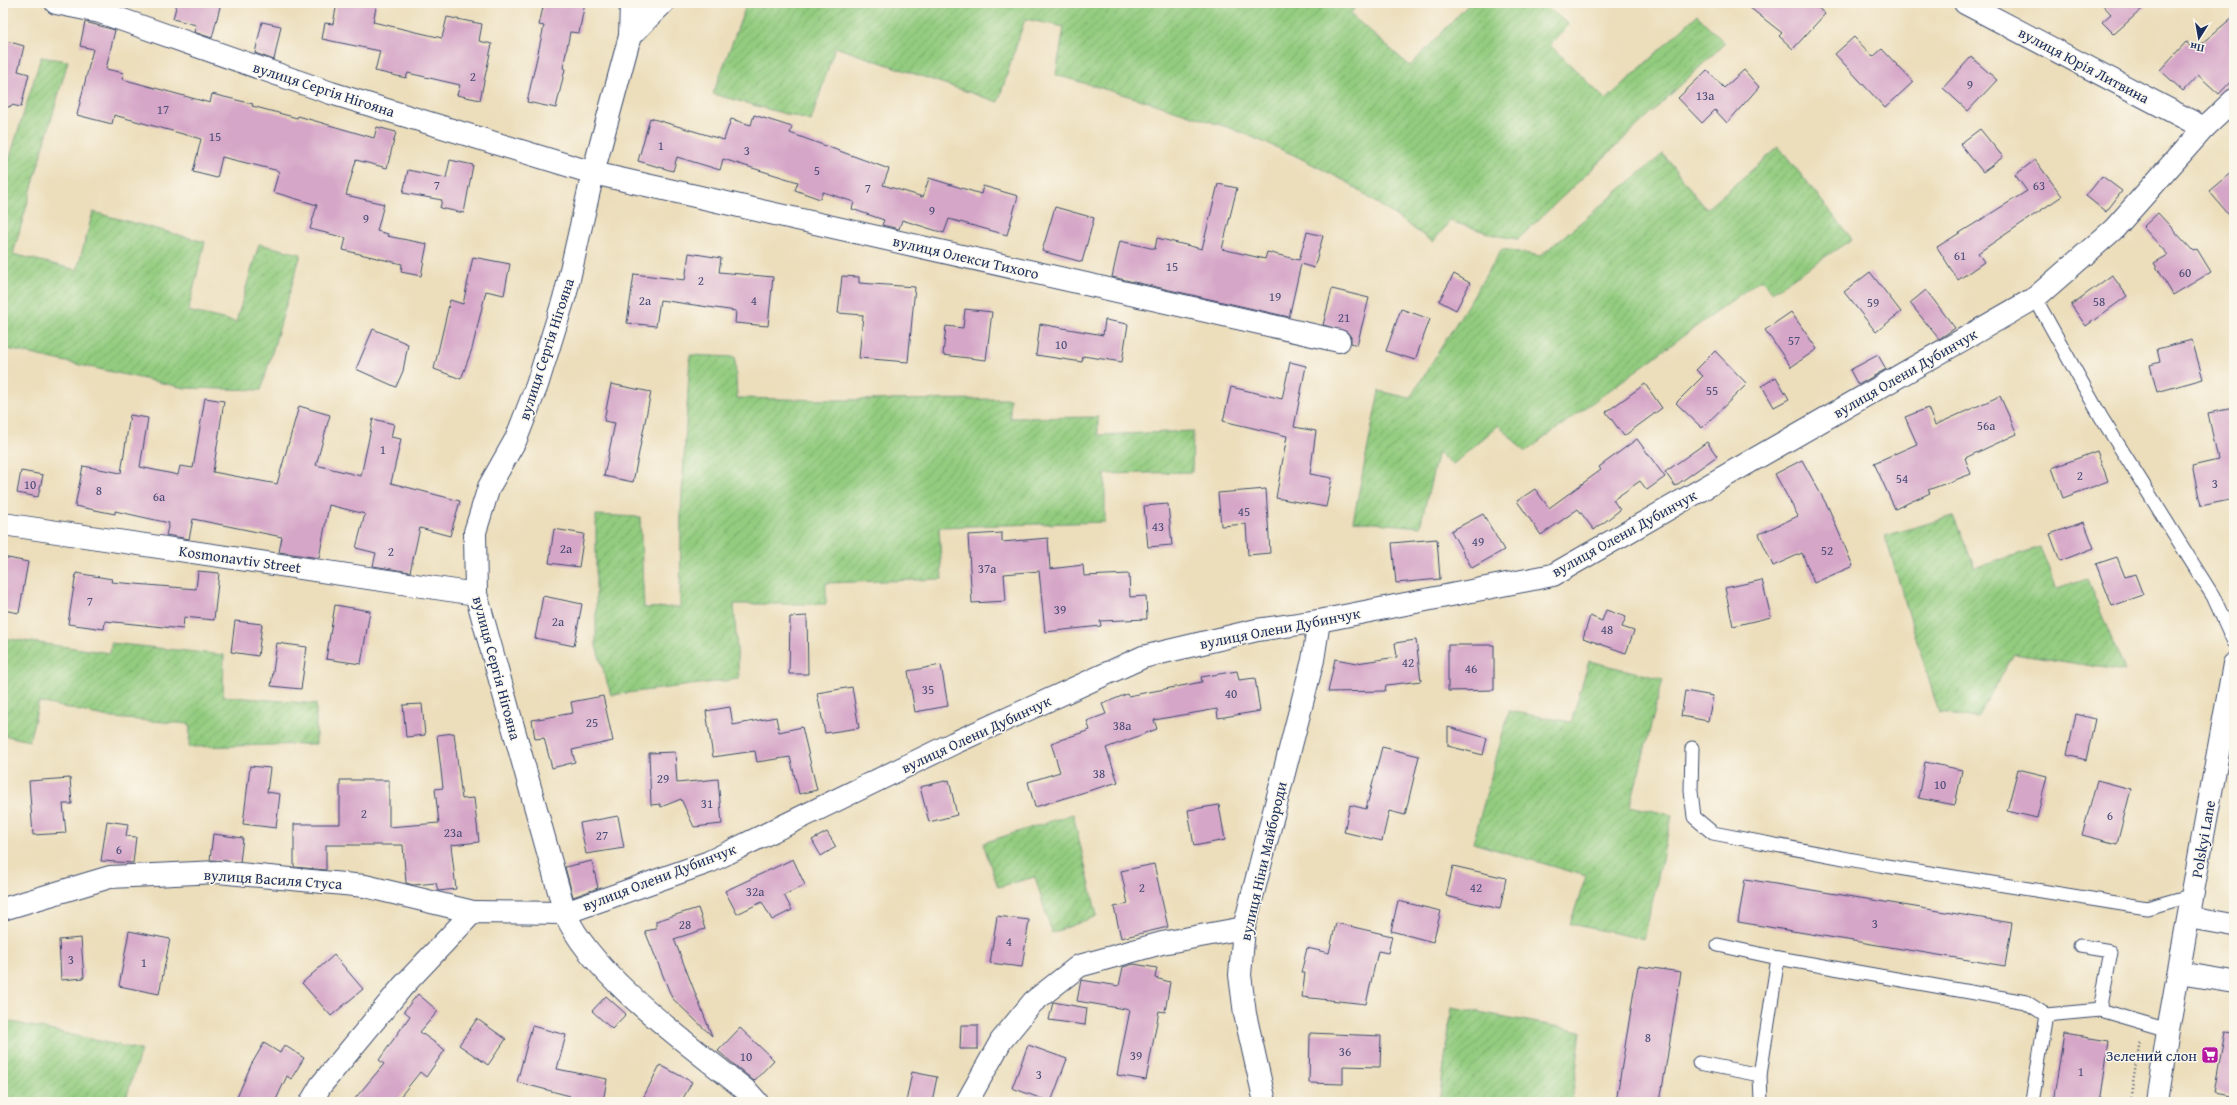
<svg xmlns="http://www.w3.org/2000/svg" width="2237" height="1105" font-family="'Gentium Book Plus',serif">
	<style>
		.garden { fill: url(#garden-furrows); stroke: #577e6e }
		.building { fill: #d5a6c7 }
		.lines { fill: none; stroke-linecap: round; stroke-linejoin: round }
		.service-casing { stroke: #3a496c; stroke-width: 15 }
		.minor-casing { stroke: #3a496c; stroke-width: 24 }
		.path { stroke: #3a496c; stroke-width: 2.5; stroke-dasharray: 1 3; stroke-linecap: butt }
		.service { stroke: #fff; stroke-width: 13 }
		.minor { stroke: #fff; stroke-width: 22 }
		.labels { text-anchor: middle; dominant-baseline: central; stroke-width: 3; stroke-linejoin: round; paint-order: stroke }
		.number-label { font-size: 13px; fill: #4a4d78 }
		.street-label { font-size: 15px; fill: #1b2f5e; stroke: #fbf7ec }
		.poi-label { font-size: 15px; fill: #1b2f5e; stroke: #fbf7ec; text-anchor: end }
	</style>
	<defs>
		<pattern id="garden-furrows" width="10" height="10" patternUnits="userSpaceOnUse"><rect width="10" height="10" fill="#93cc7f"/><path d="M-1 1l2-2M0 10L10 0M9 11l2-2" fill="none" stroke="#77a66b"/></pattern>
	</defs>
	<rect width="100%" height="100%" fill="#fbf7ec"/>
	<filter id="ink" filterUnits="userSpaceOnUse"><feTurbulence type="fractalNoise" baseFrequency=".025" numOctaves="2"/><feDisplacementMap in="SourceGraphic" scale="8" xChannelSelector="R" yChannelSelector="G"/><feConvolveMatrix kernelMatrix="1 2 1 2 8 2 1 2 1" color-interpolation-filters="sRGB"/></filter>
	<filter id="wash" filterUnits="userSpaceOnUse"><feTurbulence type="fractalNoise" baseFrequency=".012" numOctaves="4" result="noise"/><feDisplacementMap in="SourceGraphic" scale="16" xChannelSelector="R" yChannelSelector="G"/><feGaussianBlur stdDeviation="0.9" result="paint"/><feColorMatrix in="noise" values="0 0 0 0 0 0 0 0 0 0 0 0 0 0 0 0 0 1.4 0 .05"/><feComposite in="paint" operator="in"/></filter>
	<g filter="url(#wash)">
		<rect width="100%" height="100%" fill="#ecdebb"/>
		<!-- garden -->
		<g class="garden">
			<polygon points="747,3 1359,3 1350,14 1410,66 1470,3 1542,3 1569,25 1550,45 1606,100 1697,15 1725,43 1518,239 1498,236 1450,221 1433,242 1345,181 1294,155 1233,129 1149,102 1056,75 1064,27 1025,19 998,102 835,47 811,121 713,94"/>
			<polygon points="41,57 68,61 13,254 77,270 93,212 205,242 188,311 236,322 259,244 301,254 261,390 185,388 3,348 3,173 5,173"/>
			<polygon points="1779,147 1852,239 1772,292 1761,279 1525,452 1499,425 1452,465 1438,452 1420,527 1353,521 1379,391 1410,398 1502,249 1540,256 1663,154 1706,209"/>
			<polygon points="690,355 735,357 737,398 832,400 1010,399 1010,418 1098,417 1098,435 1193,431 1192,472 1105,474 1105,522 939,527 942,579 826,583 826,604 734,604 739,679 611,695 596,646 596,515 640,517 644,608 680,607 681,511"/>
			<polygon points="1953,516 1975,568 2040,547 2057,589 2087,579 2125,671 2014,654 1977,718 1939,713 1885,536"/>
			<polygon points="3,638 110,653 111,643 224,655 223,696 316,704 316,744 189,747 190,724 113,718 39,702 29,741 3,735"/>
			<polygon points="1589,661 1663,679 1630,806 1672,815 1644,939 1570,924 1586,876 1473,843 1509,711 1571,722"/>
			<polygon points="1073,814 1097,916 1052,933 1035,877 998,887 983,843"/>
			<polygon points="1452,1007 1581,1031 1572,1102 1439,1102"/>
			<polygon points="3,1020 141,1050 125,1102 3,1102"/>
		</g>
		<g id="blocks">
			<!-- building -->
			<g class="building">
				<polygon points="177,3 221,3 212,38 194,32 196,25 173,19"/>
				<polygon points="337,3 377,3 373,22 442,38 447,17 482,24 479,41 492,44 480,100 457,95 460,85 408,73 406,78 375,71 380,51 322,39 325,23 333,24"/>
				<polygon points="544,3 585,3 579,33 570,32 563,68 565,69 556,108 527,102 544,26 539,25"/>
				<polygon points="1744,3 1813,3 1825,14 1793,49 1779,36 1782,33"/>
				<polygon points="2101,3 2149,3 2114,34 2102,22 2111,14"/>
				<polygon points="2234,16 2234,78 2219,94 2198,75 2183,91 2160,70 2186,42 2195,49"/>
				<polygon points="85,22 115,30 106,69 124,73 122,79 210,103 212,94 253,104 252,106 297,118 298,116 374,138 377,127 396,132 387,168 356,160 346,195 384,204 377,231 388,234 387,236 427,244 421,276 401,272 402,264 343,250 346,238 310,229 317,205 273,192 279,171 222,157 217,178 193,172 201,139 114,115 112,124 77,115 93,49 80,46"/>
				<polygon points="262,22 281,26 274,60 255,53"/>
				<polygon points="1854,37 1873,57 1882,49 1913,82 1885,108 1835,54"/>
				<polygon points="3,40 24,46 18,71 29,74 21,107 11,105 10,107 3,106"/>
				<polygon points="1971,57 1997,80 1968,111 1943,88"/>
				<polygon points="1707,70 1724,88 1744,70 1759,87 1727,123 1715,110 1702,123 1678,98"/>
				<polygon points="754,115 792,127 790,133 889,169 883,185 923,197 929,178 981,194 983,186 1018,196 1007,235 949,219 944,233 902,220 899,229 882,225 884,220 852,209 854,202 823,192 820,199 795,190 798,182 723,159 720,170 677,157 673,171 638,161 650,118 724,140 731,119 751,125"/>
				<polygon points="1980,129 2003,157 1983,172 1960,144"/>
				<polygon points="450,160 473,165 464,213 440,208 442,200 403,193 408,170 446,178"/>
				<polygon points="2035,160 2062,196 1978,253 1984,262 1958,280 1937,247 2027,191 2015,175"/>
				<polygon points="2234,170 2234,221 2209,191"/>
				<polygon points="2102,176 2122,191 2106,212 2086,196"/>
				<polygon points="1218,184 1237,188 1222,249 1265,259 1267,252 1299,260 1307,232 1323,236 1314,268 1301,264 1289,317 1112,277 1120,241 1155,249 1157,238 1202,249"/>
				<polygon points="1055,207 1094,218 1082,262 1042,251"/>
				<polygon points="2158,213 2193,251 2197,249 2211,272 2173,295 2154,263 2168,255 2143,227"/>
				<polygon points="689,253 721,258 719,272 773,277 768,326 735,323 736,311 660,300 656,326 627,323 634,274 685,280"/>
				<polygon points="473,257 510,264 504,295 486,291 472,349 461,379 434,369 450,300 463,304"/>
				<polygon points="1870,272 1901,312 1876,332 1844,292"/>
				<polygon points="1454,274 1470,283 1456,310 1439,301"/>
				<polygon points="2112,275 2127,296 2086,326 2071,305"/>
				<polygon points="842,276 859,277 859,283 915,287 908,362 859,358 863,315 838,313"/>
				<polygon points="1332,289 1369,298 1357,345 1351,343 1351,337 1347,332 1323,325"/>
				<polygon points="1926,290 1955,328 1939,339 1910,303"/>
				<polygon points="965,309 992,312 986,360 943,355 946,326 963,328"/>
				<polygon points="1401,309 1430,319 1415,360 1386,351"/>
				<polygon points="1791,312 1817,349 1791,367 1765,330"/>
				<polygon points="1105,320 1128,324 1122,362 1083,356 1082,362 1036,355 1040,324 1103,335"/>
				<polygon points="373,329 408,344 403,371 396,387 356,369"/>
				<polygon points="2192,340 2203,379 2157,392 2150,365 2160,362 2157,349"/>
				<polygon points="1715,351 1747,384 1702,428 1676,403 1703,376 1696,370"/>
				<polygon points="1878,355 1886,369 1858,385 1850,370"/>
				<polygon points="1290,362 1306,366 1294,427 1316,431 1310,474 1332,478 1326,507 1276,498 1287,436 1223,421 1231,387 1282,399"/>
				<polygon points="1776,377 1789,399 1774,407 1762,386"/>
				<polygon points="611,384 651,392 633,482 604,476 615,423 604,421"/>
				<polygon points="1645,384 1662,408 1624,436 1606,412"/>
				<polygon points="2000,396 2017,434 1965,458 1971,474 1928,490 1930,493 1895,509 1874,463 1917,444 1905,417 1928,408 1935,425"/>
				<polygon points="205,398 224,401 213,472 277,484 299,406 330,415 316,465 361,476 373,419 394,424 391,437 401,439 391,483 460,501 450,536 420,528 410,572 373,566 376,553 356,548 365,514 329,505 319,558 279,552 282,537 193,519 189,539 166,535 169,523 115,511 115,514 75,506 83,466 121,473 130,415 148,418 140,467 178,475 180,466 193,468"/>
				<polygon points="2234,408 2234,499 2201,506 2192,466 2218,460 2208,413"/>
				<polygon points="1637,439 1665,477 1647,490 1640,481 1613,500 1620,510 1594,530 1578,509 1541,535 1517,501 1535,489 1549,508 1601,470 1599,467"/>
				<polygon points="1707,442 1717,456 1675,486 1665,472"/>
				<polygon points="2097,451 2108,481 2063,498 2052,468"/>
				<polygon points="1802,460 1829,509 1853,566 1814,583 1802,553 1773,566 1759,534 1798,516 1775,474"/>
				<polygon points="21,471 43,475 38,497 17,493"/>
				<polygon points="1266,489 1270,553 1248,555 1246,524 1221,526 1218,493"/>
				<polygon points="1168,504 1172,545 1148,547 1144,506"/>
				<polygon points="1483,514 1504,550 1472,568 1451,531"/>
				<polygon points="2084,522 2094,548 2060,561 2050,534"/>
				<polygon points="554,529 584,534 579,567 549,563"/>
				<polygon points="1002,533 1002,542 1048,538 1050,569 1083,565 1084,576 1129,574 1130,597 1146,596 1147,619 1100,621 1101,626 1045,632 1039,571 1004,574 1006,601 972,603 968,535"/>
				<polygon points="1437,539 1440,579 1396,583 1392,543"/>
				<polygon points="3,557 28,562 19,613 3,610"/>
				<polygon points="2117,557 2125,577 2135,574 2143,595 2112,606 2096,564"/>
				<polygon points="198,571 219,573 214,620 184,617 183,629 105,621 104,629 68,624 76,573 112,579 111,582 196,589"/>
				<polygon points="1762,580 1771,617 1733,626 1725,588"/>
				<polygon points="543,596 582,604 574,646 535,638"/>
				<polygon points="335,605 370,611 361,664 326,659"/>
				<polygon points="1606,610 1626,617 1622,627 1634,631 1626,653 1583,638 1590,616 1602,621"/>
				<polygon points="807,616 808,674 789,674 790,617"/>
				<polygon points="235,621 262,624 258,656 231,652"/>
				<polygon points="1416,640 1421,681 1386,685 1385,691 1328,692 1335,659 1357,663 1397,657 1395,643"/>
				<polygon points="277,643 307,647 301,689 271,686"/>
				<polygon points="1448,645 1494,645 1494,690 1448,691"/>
				<polygon points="941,665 948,706 915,712 908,671"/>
				<polygon points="1237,671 1239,680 1255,678 1260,711 1218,718 1217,709 1154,720 1157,729 1106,748 1118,782 1035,807 1028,782 1060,772 1051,743 1090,730 1087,721 1106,714 1102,704 1127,694 1128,696 1202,682 1201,677"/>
				<polygon points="852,687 859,728 825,733 817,693"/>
				<polygon points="1685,691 1713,696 1708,721 1681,716"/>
				<polygon points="603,696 613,741 572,750 575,762 552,768 544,738 535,739 532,720 573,713 571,702"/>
				<polygon points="422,704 425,735 406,737 403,705"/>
				<polygon points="730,707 733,725 776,717 779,732 802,727 817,790 799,794 790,757 757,762 755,751 713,757 706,711"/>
				<polygon points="2076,714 2095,719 2086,760 2067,755"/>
				<polygon points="1448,727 1487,738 1483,755 1448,746"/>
				<polygon points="454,733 462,799 474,798 479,842 451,845 456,889 438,891 436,883 413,885 406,883 403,845 326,845 326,870 294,867 294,824 340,824 340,780 389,780 389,827 439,823 435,789 443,788 437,735"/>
				<polygon points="1382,747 1419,756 1405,815 1389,811 1382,841 1344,832 1350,805 1366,809"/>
				<polygon points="675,752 677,783 718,779 722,824 694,827 681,799 661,807 660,804 651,805 649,753"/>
				<polygon points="1925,762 1962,770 1955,805 1918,798"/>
				<polygon points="250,766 270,768 267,792 280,794 276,828 243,824"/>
				<polygon points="2018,769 2047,776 2037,818 2007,811"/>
				<polygon points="70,778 72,804 63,804 66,833 33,835 29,781"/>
				<polygon points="949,780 957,815 929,822 920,787"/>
				<polygon points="2097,780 2131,789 2117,844 2082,835"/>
				<polygon points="1219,805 1225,840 1194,846 1188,810"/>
				<polygon points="618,816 624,848 586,854 580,823"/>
				<polygon points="107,821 128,824 126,836 136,837 133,863 101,861"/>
				<polygon points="827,832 836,847 821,856 812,840"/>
				<polygon points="213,834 243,838 240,862 210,860"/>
				<polygon points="793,859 805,885 784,895 792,910 772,920 762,902 737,914 725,891"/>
				<polygon points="592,861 598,888 573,897 565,867"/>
				<polygon points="1154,864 1168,927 1121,938 1114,907 1128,904 1121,871"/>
				<polygon points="1453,866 1506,878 1500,909 1446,896"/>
				<polygon points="1745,879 2012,923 2005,966 1738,922"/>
				<polygon points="1398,901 1441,911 1433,942 1391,931"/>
				<polygon points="698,908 705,929 674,939 712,1036 672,998 645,931 656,929 656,921"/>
				<polygon points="997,916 1029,920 1022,967 990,963"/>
				<polygon points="1336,923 1392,936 1388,953 1378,951 1366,1004 1302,997 1305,973 1301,973 1307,948 1329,953"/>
				<polygon points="129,931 170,939 159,994 119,986"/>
				<polygon points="81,938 84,978 61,980 59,940"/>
				<polygon points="334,955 363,989 331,1016 302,983"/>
				<polygon points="1134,964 1157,968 1155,978 1170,982 1165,1012 1159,1011 1146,1080 1117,1075 1130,1010 1077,1001 1081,980 1119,986 1123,967"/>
				<polygon points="1638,966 1681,972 1660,1102 1616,1102"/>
				<polygon points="418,994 438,1011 420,1032 445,1050 426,1077 420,1072 396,1102 352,1102 384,1064 379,1060 410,1016 404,1011"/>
				<polygon points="606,996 626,1014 612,1029 592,1011"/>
				<polygon points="1053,1002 1087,1008 1085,1025 1049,1020"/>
				<polygon points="477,1019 506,1039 488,1065 459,1045"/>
				<polygon points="961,1025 978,1025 978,1049 960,1049"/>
				<polygon points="532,1026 566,1035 557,1069 607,1079 603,1102 569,1102 570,1096 517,1082"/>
				<polygon points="740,1028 774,1060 754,1081 718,1051"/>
				<polygon points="2225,1032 2234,1033 2234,1096 2214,1092"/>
				<polygon points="1310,1033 1381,1036 1380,1067 1343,1066 1343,1084 1309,1083"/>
				<polygon points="2064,1034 2109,1041 2100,1102 2053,1102"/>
				<polygon points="264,1043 280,1053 284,1045 304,1058 291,1079 287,1076 275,1102 235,1102 251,1065"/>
				<polygon points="1028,1045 1067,1059 1051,1102 1012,1088"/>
				<polygon points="660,1065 692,1082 681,1102 641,1102"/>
				<polygon points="912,1072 937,1077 932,1102 906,1102"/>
			</g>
		</g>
	</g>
	<g filter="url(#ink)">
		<use href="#blocks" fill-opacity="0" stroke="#3a496c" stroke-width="1"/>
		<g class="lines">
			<defs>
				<g id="service">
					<polyline points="2035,298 2101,417 2213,596 2234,642"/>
					<polyline points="1692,748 1691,791 1694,817 1713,833 1880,865 2147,908 2193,895"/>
					<polyline points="1718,945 1778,958"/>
					<polyline points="2080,946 2111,951 2100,1010"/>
					<polyline points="2046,1015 2100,1010 2168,1030"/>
					<polyline points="1699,1063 1760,1075 1761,1102"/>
					<polyline points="1760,1075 1778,958 2026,1002 2046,1015 2032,1102"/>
				</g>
				<g id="minor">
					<polyline points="56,3 100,12 331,93 593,173 1339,341"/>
					<path d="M663,3L630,36L593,173L566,292L537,385L516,439L489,487L475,532L476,594L565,913C591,976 694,1048 748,1092L757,1102"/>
					<polyline points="1965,3 2204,128"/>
					<polyline points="630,36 631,3"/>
					<polyline points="3,524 476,594"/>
					<polyline points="3,909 110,877 218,872 365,886 473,912"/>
					<polyline points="2189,917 2234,925"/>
					<polyline points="2179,973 2234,982"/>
					<polyline points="311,1102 321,1085 403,986 473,912 565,913 709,862 954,743 1143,657 1257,630 1319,621 1553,575 2035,298 2114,229 2204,128 2234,100"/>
					<polyline points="967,1102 1001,1041 1033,1002 1079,966 1162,943 1244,928"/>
					<polyline points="1265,1102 1245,1014 1240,975 1244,928 1313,660 1319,621"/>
					<polyline points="2157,1102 2168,1030 2234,664"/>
				</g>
			</defs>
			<!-- service casing -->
			<use href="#service" class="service-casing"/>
			<!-- minor casing -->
			<use href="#minor" class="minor-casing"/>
			<!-- path -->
			<polyline class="path" points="2130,1102 2140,1039"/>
			<!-- service -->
			<use href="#service" class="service"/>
			<!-- minor -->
			<use href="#minor" class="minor"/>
		</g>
	</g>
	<!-- icons -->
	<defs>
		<symbol id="supermarket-square" viewBox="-11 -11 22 22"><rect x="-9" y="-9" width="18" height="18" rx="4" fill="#b5179e" stroke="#fbf7ec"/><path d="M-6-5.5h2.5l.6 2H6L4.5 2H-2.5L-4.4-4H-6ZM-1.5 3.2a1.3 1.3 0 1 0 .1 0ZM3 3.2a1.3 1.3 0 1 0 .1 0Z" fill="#fff"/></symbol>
	</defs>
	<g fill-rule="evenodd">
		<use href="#supermarket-square" x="2200" y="1045" width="20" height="20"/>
	</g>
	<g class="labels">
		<!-- number labels -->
		<g class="number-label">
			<text x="473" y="76">2</text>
			<text x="1970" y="84">9</text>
			<text x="1705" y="95">13а</text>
			<text x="163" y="109">17</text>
			<text x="215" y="136">15</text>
			<text x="661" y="145">1</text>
			<text x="747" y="150">3</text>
			<text x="817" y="170">5</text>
			<text x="437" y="185">7</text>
			<text x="2039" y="185">63</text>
			<text x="868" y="188">7</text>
			<text x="932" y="210">9</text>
			<text x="366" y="218">9</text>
			<text x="1960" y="255">61</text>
			<text x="1172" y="266">15</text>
			<text x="2185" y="272">60</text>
			<text x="701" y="280">2</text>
			<text x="1275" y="296">19</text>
			<text x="645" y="300">2а</text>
			<text x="754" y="300">4</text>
			<text x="2099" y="301">58</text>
			<text x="1873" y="302">59</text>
			<text x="1344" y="317">21</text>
			<text x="1794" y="340">57</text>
			<text x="1061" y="344">10</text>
			<text x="1712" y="390">55</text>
			<text x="1986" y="425">56а</text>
			<text x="383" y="449">1</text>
			<text x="2080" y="475">2</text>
			<text x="1902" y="478">54</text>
			<text x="2215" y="483">3</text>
			<text x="30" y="484">10</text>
			<text x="99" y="490">8</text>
			<text x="159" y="496">6а</text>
			<text x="1244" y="511">45</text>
			<text x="1158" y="526">43</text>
			<text x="1478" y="541">49</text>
			<text x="566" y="548">2а</text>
			<text x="1827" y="550">52</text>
			<text x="391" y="551">2</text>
			<text x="987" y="568">37а</text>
			<text x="90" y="601">7</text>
			<text x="1060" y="609">39</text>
			<text x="558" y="621">2а</text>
			<text x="1607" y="629">48</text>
			<text x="1408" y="662">42</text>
			<text x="1471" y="668">46</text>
			<text x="928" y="689">35</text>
			<text x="1231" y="693">40</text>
			<text x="592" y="722">25</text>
			<text x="1122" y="725">38а</text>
			<text x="1099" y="773">38</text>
			<text x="663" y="778">29</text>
			<text x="1940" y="784">10</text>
			<text x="707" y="803">31</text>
			<text x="364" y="813">2</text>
			<text x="2110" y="815">6</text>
			<text x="453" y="832">23а</text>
			<text x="602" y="835">27</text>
			<text x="119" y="849">6</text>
			<text x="1142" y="887">2</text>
			<text x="1476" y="887">42</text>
			<text x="755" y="891">32а</text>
			<text x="1875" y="923">3</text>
			<text x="685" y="924">28</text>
			<text x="1009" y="941">4</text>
			<text x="71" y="959">3</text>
			<text x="144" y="962">1</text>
			<text x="1648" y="1037">8</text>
			<text x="1345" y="1051">36</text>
			<text x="1136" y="1055">39</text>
			<text x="746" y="1056">10</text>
			<text x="2081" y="1071">1</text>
			<text x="1039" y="1074">3</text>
		</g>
		<!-- street labels -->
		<g class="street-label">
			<text transform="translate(2084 65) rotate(28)">вулиця Юрія Литвина</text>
			<text transform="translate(324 89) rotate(18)">вулиця Сергія Нігояна</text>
			<text transform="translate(966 257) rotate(13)">вулиця Олекси Тихого</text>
			<text transform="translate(546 349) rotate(-72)">вулиця Сергія Нігояна</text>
			<text transform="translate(1905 373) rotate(-30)">вулиця Олени Дубинчук</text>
			<text transform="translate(1624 533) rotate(-29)">вулиця Олени Дубинчук</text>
			<text transform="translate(240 559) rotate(8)">Kosmonavtiv Street</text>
			<text transform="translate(1280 628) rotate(-11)">вулиця Олени Дубинчук</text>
			<text transform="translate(497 668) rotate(75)">вулиця Сергія Нігояна</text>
			<text transform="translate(976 734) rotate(-25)">вулиця Олени Дубинчук</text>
			<text transform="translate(2203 839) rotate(-80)">Polskyi Lane</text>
			<text transform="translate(1263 861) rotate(-77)">вулиця Ніни Майбороди</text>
			<text transform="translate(659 877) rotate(-21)">вулиця Олени Дубинчук</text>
			<text transform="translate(273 879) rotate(4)">вулиця Василя Стуса</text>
		</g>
		<!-- poi labels -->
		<g class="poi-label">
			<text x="2197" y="1055">Зелений слон</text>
		</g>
	</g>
	<!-- margin -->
	<rect width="2237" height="1105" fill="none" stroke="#fbf7ec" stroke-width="16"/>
	<!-- north arrow -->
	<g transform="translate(2199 38) rotate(191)" stroke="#fbf7ec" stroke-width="3" paint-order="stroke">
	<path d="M0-3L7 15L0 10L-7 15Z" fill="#1b2f5e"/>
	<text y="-6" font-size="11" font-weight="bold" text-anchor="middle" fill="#1b2f5e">Пн</text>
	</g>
</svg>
